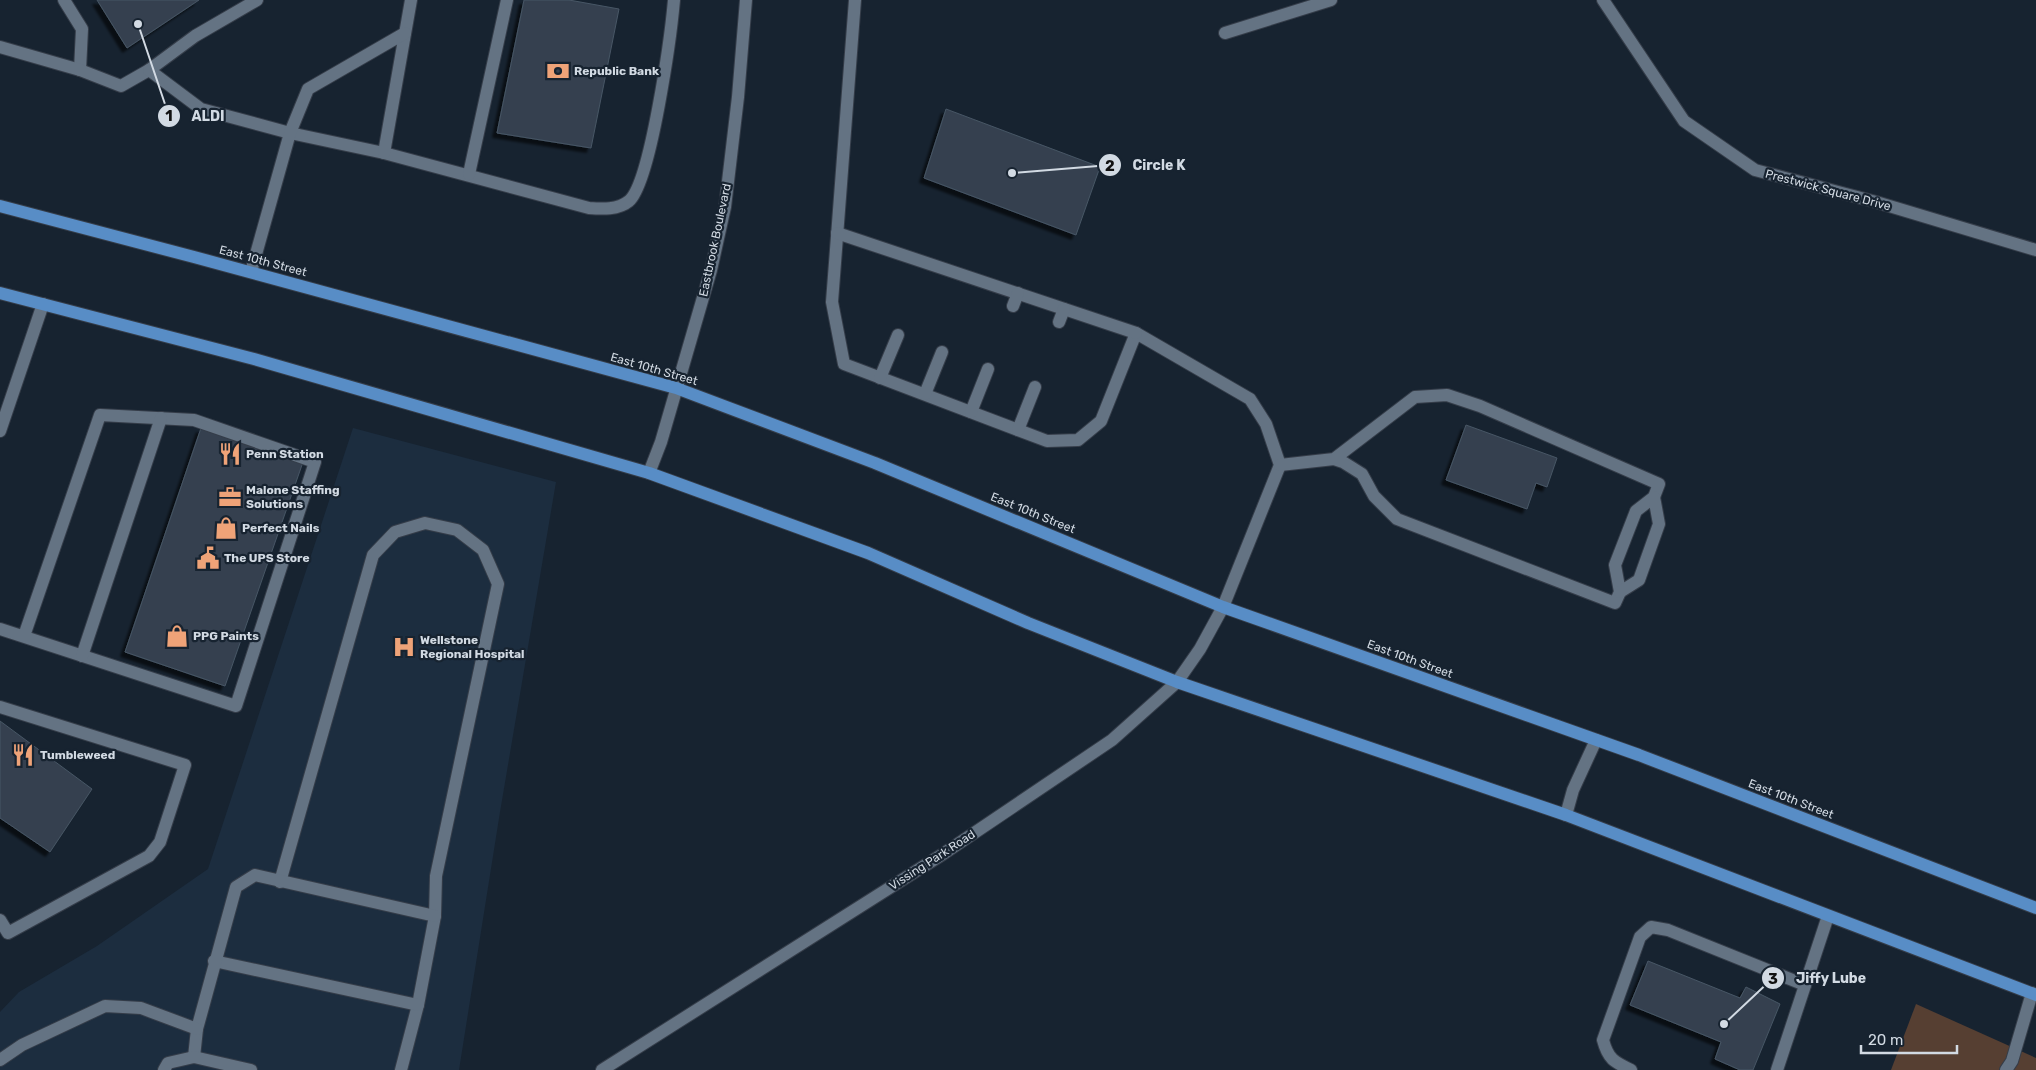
<svg xmlns="http://www.w3.org/2000/svg" width="2036" height="1070" font-family="Rubik,sans-serif">
	<style>
		.built { fill: #1c2d3f }
		.green { fill: #563f32 }
		.building { fill: #344150; stroke: #485665; filter: url(#shadow) }
		.lines { fill: none; stroke-linecap: round; stroke-linejoin: round }
		.service-casing { stroke: #353d49; stroke-width: 14 }
		.minor-casing { stroke: #353d49; stroke-width: 14 }
		.primary-casing { stroke: #353d49; stroke-width: 14 }
		.service { stroke: #647383; stroke-width: 12 }
		.minor { stroke: #647383; stroke-width: 12 }
		.primary { stroke: #588dc6; stroke-width: 12 }
		.labels { text-anchor: middle; dominant-baseline: central; stroke-width: 4.5; stroke-linejoin: round; paint-order: stroke }
		.poi-label { font-size: 12px; font-weight: bold; fill: #d2dae3; stroke: #172330; text-anchor: start }
		.street-label { font-size: 12px; fill: #d2dae3; stroke: #172330 }
		.leader { fill: none; stroke: #d2dae3; stroke-width: 2 }
		.callout-dot { fill: #d2dae3; stroke: #172330; stroke-width: 2 }
		.mark-label { font-size: 15px; text-anchor: middle; font-weight: bold; fill: #111 }
		.callout-label { font-size: 14px; text-anchor: middle; font-weight: bold; fill: #d2dae3; stroke: #172330; stroke-width: 4.5; stroke-linejoin: round; paint-order: stroke }
	</style>
	<defs>
		<filter id="shadow"><feDropShadow dx="-4.5" dy="4.5" stdDeviation="1" flood-color="#0009"/></filter>
	</defs>
	<rect width="100%" height="100%" fill="#172330"/>
	<!-- built -->
	<polygon class="built" points="353,428 556,482 500,812 459,1070 0,1070 0,1012 19,992 97,946 208,869"/>
	<!-- green -->
	<polygon class="green" points="1916,1004 2036,1058 2036,1070 1891,1070"/>
	<!-- building -->
	<g class="building">
		<polygon points="97,0 199,0 127,48"/>
		<polygon points="524,0 569,0 619,9 591,148 497,133"/>
		<polygon points="946,109 1100,167 1076,235 924,178"/>
		<polygon points="1466,425 1557,458 1547,487 1536,483 1527,509 1446,480"/>
		<polygon points="201,428 303,462 225,686 125,652"/>
		<polygon points="0,721 92,789 50,852 0,818"/>
		<polygon points="1648,961 1740,998 1746,987 1780,1004 1753,1070 1740,1070 1715,1059 1721,1042 1630,1005"/>
	</g>
	<g class="lines">
		<defs>
			<g id="service">
				<polyline points="64,0 82,29 80,70"/>
				<polyline points="855,0 832,302 844,364 1047,441 1078,440 1101,421 1136,333 1250,399 1266,424 1280,465 1223,607"/>
				<polyline points="1225,33 1331,0"/>
				<polyline points="0,47 80,70 121,86 149,70 195,36 257,0"/>
				<path d="M149,70L201,109L290,133L384,153L589,208C602,209 618,210 629,201C651,182 671,34 674,0"/>
				<polyline points="384,153 411,0"/>
				<polyline points="469,174 507,0"/>
				<polyline points="837,233 1136,333"/>
				<polyline points="251,272 290,133 308,89 405,33"/>
				<polyline points="1013,306 1018,293"/>
				<polyline points="1059,322 1064,309"/>
				<polyline points="880,378 898,335"/>
				<polyline points="925,394 942,352"/>
				<polyline points="971,412 988,369"/>
				<polyline points="1018,430 1035,387"/>
				<polyline points="1280,465 1334,459 1343,462 1362,474 1374,496 1397,519 1615,603 1620,592 1615,565 1636,511 1654,497 1659,484 1480,406 1447,395 1415,397 1334,459"/>
				<polyline points="1620,592 1639,580 1659,524 1654,497"/>
				<polyline points="0,629 236,706 315,462 194,420 100,415 24,636"/>
				<polyline points="82,656 161,418"/>
				<polyline points="0,707 185,765 160,842 149,856 8,933 0,920"/>
				<polyline points="280,882 373,555 395,532 425,523 457,530 483,550 498,584 436,876 435,916 418,1005 401,1070"/>
				<polyline points="214,961 418,1005"/>
				<polyline points="194,1057 197,1029 236,887 255,875 435,916"/>
				<polyline points="0,1060 22,1045 105,1006 141,1008 197,1029"/>
				<polyline points="164,1070 168,1063 194,1057 251,1070"/>
				<path d="M1631,1070C1614,1062 1608,1059 1603,1040L1640,937L1651,927L1668,930L1805,985"/>
				<polyline points="1777,1070 1828,916"/>
			</g>
			<g id="minor">
				<polyline points="1603,0 1684,121 1755,170 1876,202 2036,250"/>
				<polyline points="0,431 43,304"/>
				<polyline points="649,473 661,442 711,270 725,207 738,97 746,0"/>
				<polyline points="1566,815 1573,790 1596,740"/>
				<polyline points="602,1070 943,854 1112,740 1177,682 1200,649 1223,607"/>
				<polyline points="2006,1070 2012,1061 2032,993"/>
			</g>
			<g id="primary">
				<polyline points="0,206 194,257 676,388 875,463 1223,607 1639,755 2036,908"/>
				<polyline points="0,293 254,359 649,473 868,553 1028,623 1177,682 1566,815 2036,995"/>
			</g>
		</defs>
		<!-- service casing -->
		<use href="#service" class="service-casing"/>
		<!-- minor casing -->
		<use href="#minor" class="minor-casing"/>
		<!-- primary casing -->
		<use href="#primary" class="primary-casing"/>
		<!-- service -->
		<use href="#service" class="service"/>
		<!-- minor -->
		<use href="#minor" class="minor"/>
		<!-- primary -->
		<use href="#primary" class="primary"/>
	</g>
	<!-- icons -->
	<defs>
		<symbol id="bank-bare" viewBox="-9 -9 18 18"><path d="M-6-4H6V4H-6ZM0-2.3a2.3 2.3 0 1 0 0 4.6a2.3 2.3 0 1 0 0-4.6Z" fill="#efa378" stroke="#172330" stroke-width="2.5" paint-order="stroke"/></symbol>
		<symbol id="restaurant-bare" viewBox="-9 -9 18 18"><path d="M-5-6h1v4h1v-4h1v4h1v-4h1v5L-1.5 .5V6h-2V.5L-5-1ZM5-6V6H3V1.5H1.5Q1.5-4 5-6Z" fill="#efa378" stroke="#172330" stroke-width="2.5" paint-order="stroke"/></symbol>
		<symbol id="office-bare" viewBox="-9 -9 18 18"><path d="M-6-3h4V-5.5h4V-3h4V5H-6ZM-1-4.5V-3h2v-1.5ZM-6 0V1H6V0Z" fill="#efa378" stroke="#172330" stroke-width="2.5" paint-order="stroke"/></symbol>
		<symbol id="shop-bare" viewBox="-9 -9 18 18"><path d="M-5-2.5h2.3a2.7 3.5 0 0 1 5.4 0H5L5.5 6h-11ZM-1.5-2.5h3a1.5 2.3 0 0 0-3 0Z" fill="#efa378" stroke="#172330" stroke-width="2.5" paint-order="stroke"/></symbol>
		<symbol id="civic-bare" viewBox="-9 -9 18 18"><path d="M-.6-6.5H3V-4.5H.6V-3L4-1V1h2V6H-6V1h2V-1L-.6-3ZM-1.2 2.5V6h2.4V2.5Z" fill="#efa378" stroke="#172330" stroke-width="2.5" paint-order="stroke"/></symbol>
		<symbol id="hospital-bare" viewBox="-9 -9 18 18"><path d="M-5-5h3v3.5h4V-5h3V5h-3V1.5h-4V5h-3Z" fill="#efa378" stroke="#172330" stroke-width="2.5" paint-order="stroke"/></symbol>
	</defs>
	<g fill-rule="evenodd">
		<use href="#bank-bare" x="542" y="55" width="32" height="32"/>
		<use href="#restaurant-bare" x="214" y="438" width="32" height="32"/>
		<use href="#office-bare" x="214" y="481" width="32" height="32"/>
		<use href="#shop-bare" x="210" y="512" width="32" height="32"/>
		<use href="#civic-bare" x="192" y="542" width="32" height="32"/>
		<use href="#shop-bare" x="161" y="620" width="32" height="32"/>
		<use href="#hospital-bare" x="388" y="631" width="32" height="32"/>
		<use href="#restaurant-bare" x="7" y="739" width="32" height="32"/>
	</g>
	<g class="labels">
		<!-- poi labels -->
		<g class="poi-label">
			<text x="574" y="71">Republic Bank</text>
			<text x="246" y="454">Penn Station</text>
			<text x="246" y="490">Malone Staffing<tspan x="246" dy="14">Solutions</tspan></text>
			<text x="242" y="528">Perfect Nails</text>
			<text x="224" y="558">The UPS Store</text>
			<text x="193" y="636">PPG Paints</text>
			<text x="420" y="640">Wellstone<tspan x="420" dy="14">Regional Hospital</tspan></text>
			<text x="40" y="755">Tumbleweed</text>
		</g>
		<!-- street labels -->
		<g class="street-label">
			<text transform="translate(1828 190) rotate(15)">Prestwick Square Drive</text>
			<text transform="translate(715 240) rotate(-78)">Eastbrook Boulevard</text>
			<text transform="translate(263 261) rotate(15)">East 10th Street</text>
			<text transform="translate(654 369) rotate(16)">East 10th Street</text>
			<text transform="translate(1033 513) rotate(22)">East 10th Street</text>
			<text transform="translate(1410 659) rotate(20)">East 10th Street</text>
			<text transform="translate(1791 799) rotate(21)">East 10th Street</text>
			<text transform="translate(932 860) rotate(-33)">Vissing Park Road</text>
		</g>
	</g>
	<!-- callouts -->
	<path class="leader" d="M138 24L169 116M1012 173L1110 165M1724 1024L1773 978"/>
	<g class="callout-dot">
		<circle cx="138" cy="24" r="5"/>
		<circle cx="1012" cy="173" r="5"/>
		<circle cx="1724" cy="1024" r="5"/>
		<circle cx="169" cy="116" r="12"/>
		<circle cx="1110" cy="165" r="12"/>
		<circle cx="1773" cy="978" r="12"/>
	</g>
	<g class="mark-label">
		<text x="169" y="121">1</text>
		<text x="1110" y="171">2</text>
		<text x="1773" y="984">3</text>
	</g>
	<g class="callout-label">
		<text x="208" y="121">ALDI</text>
		<text x="1159" y="170">Circle K</text>
		<text x="1831" y="983">Jiffy Lube</text>
	</g>
	<!-- scale -->
	<path d="M1861 1045v8h96v-8" fill="none" stroke="#d2dae3" stroke-width="2.5"/>
	<text x="1868" y="1045" font-size="15" fill="#d2dae3" stroke="#172330" stroke-width="4" paint-order="stroke">20 m</text>
</svg>
